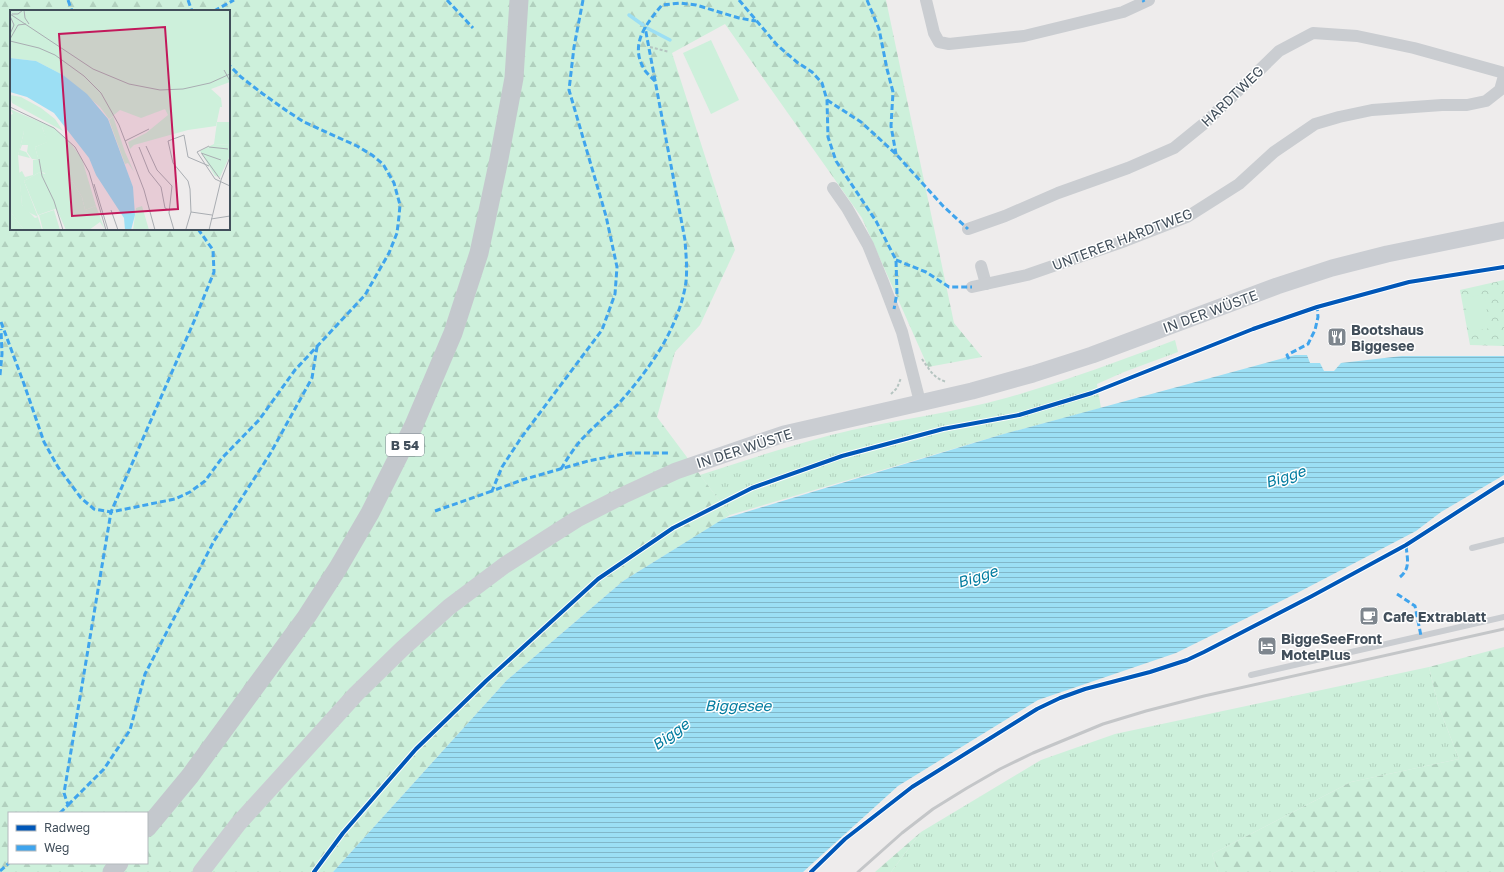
<svg xmlns="http://www.w3.org/2000/svg" width="1504" height="872" font-family="'Golos Text',sans-serif">
	<style>
		.grass { fill: url(#grass-tufts) }
		.forest { fill: url(#forest-firs); fill-rule: evenodd }
		.park { fill: url(#park-crowns) }
		.pitch { fill: #cdf0db }
		.water { fill: url(#water-rules) }
		.lines { fill: none; stroke-linecap: round; stroke-linejoin: round }
		.stream { stroke: #9cdff4; stroke-width: 3.5 }
		.path { stroke: #b5c4c0; stroke-width: 2; stroke-dasharray: 3 2; stroke-linecap: butt }
		.lane { stroke: #cacdd1; stroke-width: 6 }
		.street { stroke: #cacdd1; stroke-width: 12 }
		.secondary { stroke: #cacdd2; stroke-width: 17 }
		.primary { stroke: #c4c8cd; stroke-width: 19 }
		.rail { stroke: #c4c6c8; stroke-width: 3 }
		.quiet { stroke: #3fa4ed; stroke-width: 3; stroke-dasharray: 6 3; stroke-linecap: butt }
		.cycleway-casing { stroke: #fff; stroke-width: 6 }
		.cycleway { stroke: #0057b8; stroke-width: 4 }
		.labels { text-anchor: middle; dominant-baseline: central; stroke-width: 3; stroke-linejoin: round; paint-order: stroke }
		.shield { fill: #fff; stroke: #7b848c; stroke-width: 1 }
		.shield-label { font-size: 13px; font-weight: bold; fill: #424f5b }
		.street-label { font-size: 14px; fill: #424f5b; stroke: #fff }
		.poi-label { font-size: 14px; font-weight: bold; fill: #424f5b; stroke: #fff; text-anchor: start }
		.water-label { font-size: 15px; font-style: italic; fill: #027ca0; stroke: #fff }
		.inset-road { fill: none; stroke: #a9adb2; stroke-width: 1 }
		.view { fill: #c2185b; fill-opacity: 0.15; stroke: #c2185b; stroke-width: 2 }
		.inset-edge { fill: none; stroke: #424f5b; stroke-width: 2 }
	</style>
	<defs>
		<pattern id="grass-tufts" width="24" height="20" patternUnits="userSpaceOnUse"><rect width="24" height="20" fill="#cdf0db"/><path d="M3 7l-1-3M5 7V3M7 7l1-3M15 17l-1-3M17 17v-4M19 17l1-3" fill="none" stroke="#b1d0be"/></pattern>
		<pattern id="forest-firs" width="22" height="20" patternUnits="userSpaceOnUse"><rect width="22" height="20" fill="#cdf0db"/><path d="M5 1l3.5 6h-7zM16 11l3.5 6h-7z" fill="#b1d0be"/></pattern>
		<pattern id="park-crowns" width="20" height="18" patternUnits="userSpaceOnUse"><rect width="20" height="18" fill="#cdf0db"/><path d="M2 6a3 3 0 1 1 6 0M12 15a3 3 0 1 1 6 0" fill="none" stroke="#b1d0be"/></pattern>
		<pattern id="water-rules" width="6" height="5" patternUnits="userSpaceOnUse"><rect width="6" height="5" fill="#9cdff4"/><path d="M0 2.5h6" fill="none" stroke="#81b7c9"/></pattern>
	</defs>
	<rect width="100%" height="100%" fill="#eeecec"/>
	<!-- grass -->
	<g class="grass">
		<path d="M1175,340L1178,352L1124,372L1097,384L1101,408L1000,435L730,515L700,475C750,459 800,442 852,430C903,419 955,412 1006,398C1063,382 1119,361 1175,340Z"/>
		<polygon points="1429,667 1438,705 1459,759 1351,782 1212,854 1218,872 891,872 921,832 1041,760 1115,734"/>
	</g>
	<!-- forest -->
	<g class="forest">
		<path d="M0,0H886L954,323L982,357L928,367L862,218L725,24L672,53L735,250L700,325L675,352L657,417L730,515L623,581L507,680L333,872H0ZM11,11H229V229H11ZM9,813H147V863H9Z"/>
		<polygon points="1504,647 1504,872 1218,872 1212,854 1351,782 1459,759 1438,705 1429,667"/>
		<polygon points="921,832 891,872 875,872"/>
	</g>
	<!-- park -->
	<polygon class="park" points="1504,280 1504,346 1470,345 1460,290"/>
	<!-- pitch -->
	<g class="pitch">
		<polygon points="711,40 739,100 711,114 683,53"/>
		<polygon points="1484,294 1490,328 1470,332 1464,298"/>
	</g>
	<!-- water -->
	<polygon class="water" points="1295,355 1307,355 1310,363 1320,363 1324,371 1334,371 1341,363 1402,356 1504,356 1504,475 1441,512 1416,531 1299,592 1176,653 1038,700 898,786 803,872 333,872 507,680 623,581 723,519 1000,435"/>
	<g class="lines">
		<!-- stream -->
		<g class="stream">
			<polyline points="629,15 643,25"/>
			<polyline points="647,28 670,40"/>
		</g>
		<!-- path -->
		<g class="path">
			<polyline points="650,47 669,52"/>
			<path d="M922,359C929,369 934,379 947,382"/>
			<polyline points="891,394 897,388 901,378"/>
		</g>
		<!-- lane -->
		<g class="lane">
			<polyline points="1472,548 1504,540"/>
			<polyline points="1251,675 1504,617"/>
		</g>
		<!-- street -->
		<g class="street">
			<polyline points="926,0 934,33 939,42 949,44 1024,36 1123,12 1149,0"/>
			<polyline points="833,188 847,208 868,245 883,282 902,332 920,402"/>
			<polyline points="968,229 1005,216 1058,193 1128,168 1174,148 1206,122 1279,51 1313,33 1357,36 1414,48 1504,73"/>
			<polyline points="981,266 986,284"/>
			<polyline points="972,287 1027,275 1125,241 1187,217 1239,184 1274,152 1315,124 1339,117 1372,110 1442,105 1467,105 1486,101 1500,90 1504,76"/>
		</g>
		<!-- secondary -->
		<polyline class="secondary" points="201,872 238,824 356,694 402,649 449,607 505,565 577,519 626,494 676,471 784,434 972,391 1033,374 1092,355 1277,286 1332,268 1387,254 1504,230"/>
		<!-- primary -->
		<g class="primary">
			<polyline points="147,828 190,776 307,616 338,568 370,513 414,425 453,333 479,253 498,164 514,78 519,0"/>
			<polyline points="112,872 119,863"/>
		</g>
		<!-- rail -->
		<polyline class="rail" points="858,872 902,833 933,809 967,788 1000,769 1033,753 1103,724 1146,711 1204,696 1504,629"/>
		<!-- quiet -->
		<g class="quiet">
			<polyline points="68,0 72,11"/>
			<polyline points="188,0 192,11"/>
			<polyline points="447,0 473,28"/>
			<polyline points="583,0 574,47 569,90 606,216 617,267 615,294 602,330 521,438 502,467 492,491 522,480 588,461 629,453 670,453"/>
			<polyline points="739,0 777,45 798,63 812,72 822,83 827,100 828,137 836,161 876,221 896,260 897,293 894,309"/>
			<polyline points="867,0 879,29 887,69 893,92 891,126 896,154"/>
			<polyline points="1143,0 1144,2"/>
			<polyline points="214,11 234,0"/>
			<path d="M655,81C651,77 645,72 643,67C630,43 647,23 662,5L680,3L696,5L739,18L756,21"/>
			<polyline points="827,100 861,122 896,154 943,206 968,229"/>
			<polyline points="896,260 926,272 949,287 972,287"/>
			<polyline points="1,322 24,384 44,442 58,467 81,498 94,509 111,512 175,499 190,492 205,481 222,458 259,420 295,370 365,295 389,253 397,233 399,216 400,205 394,183 383,164 372,155 357,146 304,122 287,111 263,94 241,77 229,65"/>
			<polyline points="1289,359 1287,355 1308,344 1315,330 1318,317 1317,307"/>
			<polyline points="0,375 2,354 1,329"/>
			<path d="M561,469C567,459 574,448 582,439C594,426 609,414 621,401C650,368 676,332 685,288C688,273 686,256 685,240L645,27"/>
			<polyline points="435,511 492,491"/>
			<path d="M1400,577C1411,568 1407,558 1406,545"/>
			<polyline points="1397,594 1415,606 1421,636"/>
			<polyline points="68,805 104,769 130,730 145,674 214,541 270,454 312,378 317,347"/>
			<polyline points="60,813 68,805 64,793 111,512 195,319 214,272 213,250 198,229"/>
			<polyline points="0,871 9,863"/>
		</g>
		<defs>
			<g id="cycleway">
				<polyline points="314,872 343,833 416,749 486,681 598,579 673,528 752,488 842,456 943,429 1019,415 1092,393 1253,329 1317,307 1409,282 1504,267"/>
				<polyline points="811,872 845,839 912,787 1037,709 1060,698 1085,689 1150,672 1187,660 1204,652 1312,596 1406,545 1504,482"/>
			</g>
		</defs>
		<!-- cycleway casing -->
		<use href="#cycleway" class="cycleway-casing"/>
		<!-- cycleway -->
		<use href="#cycleway" class="cycleway"/>
	</g>
	<!-- icons -->
	<defs>
		<symbol id="restaurant-square" viewBox="-11 -11 22 22"><rect x="-9" y="-9" width="18" height="18" rx="4" fill="#7e868e" stroke="#fff"/><path d="M-5-6h1v4h1v-4h1v4h1v-4h1v5L-1.5 .5V6h-2V.5L-5-1ZM5-6V6H3V1.5H1.5Q1.5-4 5-6Z" fill="#fff"/></symbol>
		<symbol id="cafe-square" viewBox="-11 -11 22 22"><rect x="-9" y="-9" width="18" height="18" rx="4" fill="#7e868e" stroke="#fff"/><path d="M-5.5-4.5H6V0H3Q3 3.5 0 3.5H-2.5Q-5.5 3.5-5.5 0ZM3-3.2v2h1.7v-2ZM-6 4.5H4V6H-6Z" fill="#fff"/></symbol>
		<symbol id="hotel-square" viewBox="-11 -11 22 22"><rect x="-9" y="-9" width="18" height="18" rx="4" fill="#7e868e" stroke="#fff"/><path d="M-6-4.5h1.5V1H6V5H4.5V3h-9V5H-6ZM-4 0a1.8 1.8 0 1 1 3.6 0ZM.5 0V-2.5h3Q6-2.5 6 0Z" fill="#fff"/></symbol>
	</defs>
	<g fill-rule="evenodd">
		<use href="#restaurant-square" x="1326" y="326" width="22" height="22"/>
		<use href="#cafe-square" x="1358" y="605" width="22" height="22"/>
		<use href="#hotel-square" x="1256" y="635" width="22" height="22"/>
	</g>
	<g class="labels">
		<!-- shield labels -->
		<rect class="shield" x="386" y="434" width="38" height="22" rx="3"/>
		<g class="shield-label">
			<text x="405" y="445">B 54</text>
		</g>
		<!-- street labels -->
		<g class="street-label">
			<text transform="translate(1232 96) rotate(-44)">HARDTWEG</text>
			<text transform="translate(1122 239) rotate(-21)">UNTERER HARDTWEG</text>
			<text transform="translate(1210 311) rotate(-20)">IN DER WÜSTE</text>
			<text transform="translate(744 448) rotate(-18)">IN DER WÜSTE</text>
		</g>
		<!-- poi labels -->
		<g class="poi-label">
			<text x="1351" y="329">Bootshaus<tspan x="1351" dy="16">Biggesee</tspan></text>
			<text x="1383" y="616">Cafe Extrablatt</text>
			<text x="1281" y="638">BiggeSeeFront<tspan x="1281" dy="16">MotelPlus</tspan></text>
		</g>
		<!-- water labels -->
		<g class="water-label">
			<text transform="translate(1285 476) rotate(-18)">Bigge</text>
			<text transform="translate(977 576) rotate(-18)">Bigge</text>
			<text x="738" y="705">Biggesee</text>
			<text transform="translate(670 734) rotate(-36)">Bigge</text>
		</g>
	</g>
	<!-- overview -->
	<g transform="translate(10 10)">
		<rect width="220" height="220" fill="#eeecec"/>
		<path d="M0,85L11,87L31,98L45,109L53,121L2,93ZM103,106L115,142L124,162L118,153L115,154L99,110ZM0,112H10L14,122L8,145L12,195L25,208L28,207L32,220H14L0,201ZM207,112H220V135L204,134ZM32,116L62,135L72,149L86,196L75,200L72,187L62,171L59,172L32,162L25,137L37,132ZM30,162L48,198L28,205L14,171Z" fill="#cdf0db"/>
		<path d="M0,0H220V72L201,79L211,88L212,97H210L206,116L178,120L124,135L120,139L118,132L136,123L158,105L155,99L131,108L110,100L99,109L90,97L53,65L26,51L0,48ZM0,99L44,118L62,135L32,117L38,132L25,137L32,162L34,164L45,158L49,166L55,163L59,172L62,171L72,187L75,200L86,196L95,220L90,212L79,220H56L30,162L14,171L28,207L16,201L12,195L9,163L12,161L15,167L23,165V150L28,149H22L17,142L18,135H12L10,140L16,142L20,148L8,145L14,122L10,118V112H0V105L3,104ZM0,201L14,220H0Z" fill="#cdf0db"/>
		<path d="M204,134L220,135V145L210,167L205,166L190,141ZM132,196L139,220H123L126,198Z" fill="#cdf0db"/>
		<path d="M44,200L50,220H33L29,205Z" fill="#cdf0db"/>
		<path d="M0,48L26,51L53,65L77,84L98,109L123,177L125,205L121,220H115L114,208L86,165L79,148L44,103L17,87L0,82Z" fill="#9cdff4"/>
		<path class="inset-road" d="M14,0L15,8L19,14M0,4L83,59L119,74L150,80L173,79L200,73L220,64M2,4H8L13,0M0,6L4,15L0,24M0,29L8,15L16,14M0,31L29,38L45,45L74,66L91,83L109,115L134,180L145,220M214,60L220,71M0,97L44,118L65,137L79,162L96,220M115,131L139,119M136,136L147,160L162,176L159,203L164,220M129,137L139,162L151,177L155,198L159,200M199,137L218,139M187,142L205,169L220,176M187,142L199,136M191,143L211,150M192,144L210,169M29,149L32,166L44,191L53,220M84,174L98,220M101,200L108,220M181,202L202,205M201,209L220,206M176,219L181,202L180,179L178,171L163,153L158,131L174,125L178,147L199,156M199,220L211,170L220,147"/>
		<path class="view" d="M155,17L168,199L62,206L49,24Z"/>
		<rect width="220" height="220" class="inset-edge"/>
	</g>
	<!-- legend -->
	<rect x="8" y="812" width="140" height="52" fill="#ffffff" stroke="#b3b9bd"/>
	<rect x="16" y="825" width="20" height="6" fill="#0057b8" stroke="#b3b9bd"/>
	<text x="44" y="832" font-size="12" fill="#424f5b">Radweg</text>
	<rect x="16" y="845" width="20" height="6" fill="#3fa4ed" stroke="#b3b9bd"/>
	<text x="44" y="852" font-size="12" fill="#424f5b">Weg</text>
</svg>
